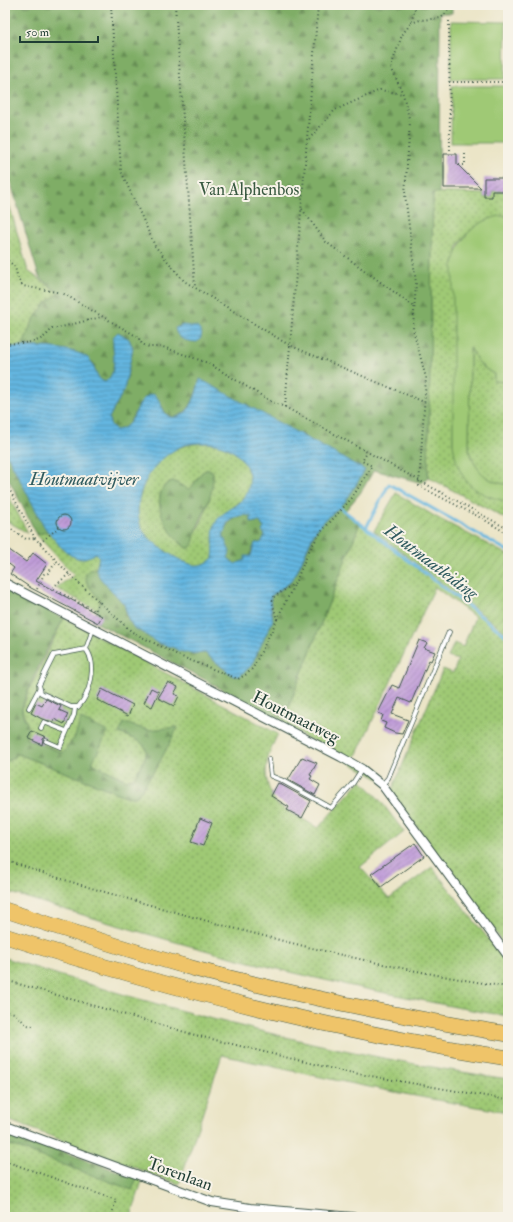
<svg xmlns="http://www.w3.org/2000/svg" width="513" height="1222" font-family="'IM FELL Double Pica',serif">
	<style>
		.grass { fill: url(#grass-dots); stroke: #5f8354; fill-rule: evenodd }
		.forest { fill: url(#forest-firs); stroke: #4f754d }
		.garden { fill: url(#garden-furrows); stroke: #5f8354 }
		.pitch { fill: #9fc975; stroke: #5f8354 }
		.water { fill: url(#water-rules); stroke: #427a8a; fill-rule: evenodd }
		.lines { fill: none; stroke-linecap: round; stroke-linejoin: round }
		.stream { stroke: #64b6e0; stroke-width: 3 }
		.building { fill: url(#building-hatch) }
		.service-casing { stroke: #3e564a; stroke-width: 5.5 }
		.minor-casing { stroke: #3e564a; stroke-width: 10 }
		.motorway-casing { stroke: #3e564a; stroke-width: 16 }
		.path { stroke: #3e564a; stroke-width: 2; stroke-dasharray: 1 3; stroke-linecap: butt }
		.service { stroke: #fff; stroke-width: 4 }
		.minor { stroke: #fff; stroke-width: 8 }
		.motorway { stroke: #efc469; stroke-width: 15 }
		.labels { text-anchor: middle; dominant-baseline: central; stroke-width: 4; stroke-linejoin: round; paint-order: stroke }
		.park-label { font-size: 17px; fill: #395941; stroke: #f7f3e8 }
		.street-label { font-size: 17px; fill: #1f3d34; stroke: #f7f3e8 }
		.water-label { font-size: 18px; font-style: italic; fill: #305b5f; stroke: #f7f3e8 }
	</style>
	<defs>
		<pattern id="grass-dots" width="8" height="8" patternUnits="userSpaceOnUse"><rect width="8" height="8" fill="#9fc975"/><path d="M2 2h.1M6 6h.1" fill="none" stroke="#81a461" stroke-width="1.8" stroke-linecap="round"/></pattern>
		<pattern id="forest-firs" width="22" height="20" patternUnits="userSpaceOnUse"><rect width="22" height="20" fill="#7fad66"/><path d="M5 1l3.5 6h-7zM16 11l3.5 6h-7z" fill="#678e55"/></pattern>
		<pattern id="garden-furrows" width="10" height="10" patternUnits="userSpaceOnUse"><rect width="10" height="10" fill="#9fc975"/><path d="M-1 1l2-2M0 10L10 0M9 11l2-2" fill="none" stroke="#81a461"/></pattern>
		<pattern id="water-rules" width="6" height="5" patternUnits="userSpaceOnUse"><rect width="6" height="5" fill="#64b6e0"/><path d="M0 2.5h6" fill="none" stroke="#5295b6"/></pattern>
		<pattern id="building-hatch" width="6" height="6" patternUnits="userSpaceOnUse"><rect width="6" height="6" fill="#bf9bd8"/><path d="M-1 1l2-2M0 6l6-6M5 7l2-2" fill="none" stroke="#9b80b0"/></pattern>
	</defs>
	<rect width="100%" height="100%" fill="#f7f3e8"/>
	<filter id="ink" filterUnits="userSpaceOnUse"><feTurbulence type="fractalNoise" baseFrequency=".025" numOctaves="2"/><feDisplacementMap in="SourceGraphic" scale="8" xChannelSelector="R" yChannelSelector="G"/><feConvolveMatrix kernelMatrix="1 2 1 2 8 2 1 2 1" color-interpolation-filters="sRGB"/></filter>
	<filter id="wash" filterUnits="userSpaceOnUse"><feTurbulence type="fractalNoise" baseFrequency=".012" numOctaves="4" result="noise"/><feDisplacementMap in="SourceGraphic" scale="16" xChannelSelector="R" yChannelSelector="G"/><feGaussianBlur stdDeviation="0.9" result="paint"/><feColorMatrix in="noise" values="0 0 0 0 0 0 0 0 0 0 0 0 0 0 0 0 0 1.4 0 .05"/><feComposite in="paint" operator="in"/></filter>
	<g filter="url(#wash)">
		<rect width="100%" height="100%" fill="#ebe5c7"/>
		<!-- grass -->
		<g class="grass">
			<path d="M5,190L28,271L59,293C40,305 29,325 23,346L5,347Z"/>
			<path d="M492,191H508L507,216C484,218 468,228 457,248L453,443L506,501L508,500V520L428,477L433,192L484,194V197H492Z"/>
			<path d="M470,345C474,358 481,368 494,374V381L508,382V484C487,484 474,468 469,450Z"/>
			<path d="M208,443C221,444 233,449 242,460C253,473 252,492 239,503C236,505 233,506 231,508C225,513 219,524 215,531C211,537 215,550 213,558C208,563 201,566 194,565C180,563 146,540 141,527C130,499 152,456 181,447C189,444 198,443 208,443ZM206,470H211L213,473C213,499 201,527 186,548C173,538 149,501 165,485C167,483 171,482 173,481L188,489L191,488L200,475Z"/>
			<polygon points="5,489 28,533 5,520"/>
			<polygon points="360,523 508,637 508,949 391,792 443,669 453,673 458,660 448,657 454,643 463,647 475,617 435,587 354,760 376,773 382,781 282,724"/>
			<path d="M48,531L70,555L80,559L96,553C101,557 97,563 97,568L89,569L88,585L101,601L97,610L56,588L74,575L37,535Z"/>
			<path d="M64,618L278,734C268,753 261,772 271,793C272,797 274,801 277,804C290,813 305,820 318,828L361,780L380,800L404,832L360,867L389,899L432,867L508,964V1016C472,1011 436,1003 401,996C266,970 136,932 5,891V763L18,754L126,796H137L158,765L162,729L148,730L138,728L119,733C153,746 152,747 134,778L126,780L92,763L81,720L75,737L64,753L25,738C31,727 25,721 22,709L29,690Z"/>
			<path d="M5,958C168,1011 338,1055 508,1079V1112C412,1097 317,1077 222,1055L179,1184L5,1119Z"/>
			<polygon points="5,1143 132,1189 137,1178 142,1181 131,1217 5,1217"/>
		</g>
		<!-- forest -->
		<g class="forest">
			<path d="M5,5H452V13H440L439,193H433L428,477L422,483L374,470L361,492L345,511L360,523L282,724L204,679L93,621L101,601L88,585L85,576L89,569L97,568L96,570L124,604L128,619L134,628L142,632L157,643L172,647L179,651L193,654L205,653L224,669L273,616L270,601L271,596C277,592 284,589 289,583C303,567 308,543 320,525L272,420L200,380C195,393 193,410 178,416C174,418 170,418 167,414C163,410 160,403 157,398C151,401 143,404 138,409C129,417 133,428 116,430L110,424L109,418L124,390L133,348L129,339L118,332L113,338C112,351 119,373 105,382C94,378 96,367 90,360C79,348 39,347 23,346C29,325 40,305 59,293L39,277L5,164Z"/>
			<polygon points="5,451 48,531 37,535 5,472"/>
			<path d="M206,470H211L213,473C213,498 206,506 197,528C194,535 195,542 190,548H186C171,536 153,511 162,490C165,485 167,482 173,481L188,489L191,488L202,472Z"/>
			<path d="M244,515L251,516V523L259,521L264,528L265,535L261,544L257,542L252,549L250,556L240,564H235L228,558C230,547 223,542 223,536C223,525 233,518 244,515Z"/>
			<path d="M5,590L64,618C55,633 23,695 22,709C22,723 33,720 25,738L63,753L75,737L81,719L108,732L92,763L126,780L134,778C152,747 153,746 119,733L124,723L148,730L178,727L158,765L137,796L132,797L126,796L18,754L5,763Z"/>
			<polygon points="5,1131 137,1178 132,1190 5,1143"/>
		</g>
		<!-- garden -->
		<polygon class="garden" points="396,493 436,517 508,555 508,634 374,531"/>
		<!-- pitch -->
		<g class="pitch">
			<polygon points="451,21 506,22 505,79 451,79"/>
			<polygon points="452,86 505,86 505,143 451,143"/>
			<path d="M499,216H508V382L494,381V374C480,367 476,359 470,347L469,450C474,468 487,484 508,484V500L506,501C471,494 457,478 453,443V266C460,238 470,224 499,216Z"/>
		</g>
		<!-- water -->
		<g class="water">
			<path d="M183,325L197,327L202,333L201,338L197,342C186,341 177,340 175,328Z"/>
			<path d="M118,332L129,339L133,348L124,390L113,410L109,418L110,424L116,430C138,428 133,399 152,394C160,396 161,408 166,414C168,416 171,418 175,417C192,415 196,393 200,379L365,470L346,501L320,525L314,533L296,574L289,583L271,596L270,601L273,620L251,666L240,676H233L205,653L193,654L179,651L172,647L157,643L142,632L134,628L128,619L124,604L100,578L96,570L99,557L96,553L91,556L80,559L70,555L60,546L45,528L5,451V347C22,345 78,346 90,360C96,367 94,378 105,382C119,373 112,351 113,337ZM208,443C221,444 234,449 242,460C253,474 252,493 238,504C230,510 219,514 215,524C211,534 215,547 213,558C208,563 201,566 194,565C180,563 146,540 141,527C130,497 151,462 178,448C186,443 198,443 208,443ZM246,515L251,516V523L259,521L264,528L262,531L265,535L261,543H255L251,556H245V560L235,564L228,558L230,552L223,535C225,532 225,529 226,526C228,519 240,515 246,515Z"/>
		</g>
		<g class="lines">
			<!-- stream -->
			<g class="stream">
				<polyline points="339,507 508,637"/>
				<polyline points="366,528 389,484 508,551"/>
			</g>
		</g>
		<g id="blocks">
			<!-- building -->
			<g class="building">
				<polygon points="444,154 457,154 457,164 481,188 444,188"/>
				<polygon points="484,178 508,178 508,191 492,191 492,197 484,197"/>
				<circle cx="64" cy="522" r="7"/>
				<polygon points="5,547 26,562 33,553 47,564 36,581 102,616 98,623 31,588 10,574 14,568 5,561"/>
				<polygon points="419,640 427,643 424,648 435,652 431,661 429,660 411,703 399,698 392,714 408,720 402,734 395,733 384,728 386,723 381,721 383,715 378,713 392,685 399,688"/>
				<polygon points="168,682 178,687 174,694 179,696 174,706 158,698"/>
				<polygon points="151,688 159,692 152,707 144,703"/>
				<polygon points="102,689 133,705 128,716 97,700"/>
				<polygon points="46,699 61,706 59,710 68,714 64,724 54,719 53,722 42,719 31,713 36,703 42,706"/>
				<polygon points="32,731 46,737 43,739 42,745 28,738"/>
				<polygon points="302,757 317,763 310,775 312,776 310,779 320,785 315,795 288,780"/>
				<polygon points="278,783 311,801 302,818 287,810 289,807 271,796"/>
				<polygon points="200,818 212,823 203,846 191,842"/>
				<polygon points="415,843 424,856 381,887 371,874"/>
			</g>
		</g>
	</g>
	<g filter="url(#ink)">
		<use href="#blocks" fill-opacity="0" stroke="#3e564a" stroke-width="1"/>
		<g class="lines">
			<defs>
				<g id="service">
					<path d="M86,649C98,665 90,694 78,707H71L41,693L39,685L54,655L86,649L93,629"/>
					<polyline points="29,708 39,689"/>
					<polyline points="41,728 44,722 66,731"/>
					<polyline points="46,741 60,747 74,715 75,708"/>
					<polyline points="269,759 271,776 281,780 331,808 353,783 362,769"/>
					<polyline points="382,785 388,778 449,632"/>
				</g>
				<g id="minor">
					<polyline points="5,583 341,757 362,769 382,785 508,956"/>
					<polyline points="5,1126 212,1202 250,1208 353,1217"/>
				</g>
				<g id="motorway">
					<path d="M5,910C69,931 134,952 199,970C301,997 404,1017 508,1034"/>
					<path d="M5,936C170,989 337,1032 508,1058"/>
				</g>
			</defs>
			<!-- service casing -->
			<use href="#service" class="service-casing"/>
			<!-- minor casing -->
			<use href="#minor" class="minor-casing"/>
			<!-- motorway casing -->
			<use href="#motorway" class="motorway-casing"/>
			<!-- path -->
			<g class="path">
				<polyline points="111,5 121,171 155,246 184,281 289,345 424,402"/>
				<polyline points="175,5 195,287"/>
				<polyline points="416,5 411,23 402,35 391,67 403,94 410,122 405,194 416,283 413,329 426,378 419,486 483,519 508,534"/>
				<polyline points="449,21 450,152"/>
				<polyline points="411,23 420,20 441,18 454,5"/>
				<polyline points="449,82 508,82"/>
				<polyline points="309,139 335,110 380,90 403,94"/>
				<polyline points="508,152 508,5"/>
				<polyline points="459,165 465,165 465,152"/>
				<polyline points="302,209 326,242 413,306"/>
				<polyline points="5,258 15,267 18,279 23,286 62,293 138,337 142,344 149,347 163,347 208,363 272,402 285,407 508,529"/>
				<path d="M5,344C23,342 41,346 52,328H58L101,317"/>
				<polyline points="285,407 318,5"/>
				<polyline points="5,481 35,538 69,574 132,632 182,657 238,679 247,674 253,668 277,620 272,601 274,597 295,583 310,549 321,532 352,498 372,466 362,461 367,453"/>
				<polyline points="5,525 26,539 35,538"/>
				<polyline points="40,543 60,526"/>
				<polyline points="69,574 52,588 95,611 99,601"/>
				<polyline points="37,589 44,574 48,573 57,561"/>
				<polyline points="277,619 295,583"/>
				<path d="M5,860C61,880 118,896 175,912C285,943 396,970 508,987"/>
				<polyline points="5,980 195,1035 342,1071 508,1100"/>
				<polyline points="5,1010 14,1013 27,1025 33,1026"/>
				<polyline points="5,1161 116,1200 111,1217"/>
			</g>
			<!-- service -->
			<use href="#service" class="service"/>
			<!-- minor -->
			<use href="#minor" class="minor"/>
			<!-- motorway -->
			<use href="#motorway" class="motorway"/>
		</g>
	</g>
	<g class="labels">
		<!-- park labels -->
		<g class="park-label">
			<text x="249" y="189">Van Alphenbos</text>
		</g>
		<!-- street labels -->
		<g class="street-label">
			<text transform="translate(296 717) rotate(27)">Houtmaatweg</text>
			<text transform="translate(180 1174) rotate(20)">Torenlaan</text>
		</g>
		<!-- water labels -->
		<g class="water-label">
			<text x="84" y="479">Houtmaatvijver</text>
			<text transform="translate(431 562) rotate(37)">Houtmaatleiding</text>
		</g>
	</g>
	<!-- margin -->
	<rect width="513" height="1222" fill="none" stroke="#f7f3e8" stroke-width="20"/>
	<!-- scale -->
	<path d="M20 36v6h78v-6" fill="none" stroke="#1f3d34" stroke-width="2"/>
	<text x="26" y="36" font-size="12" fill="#1f3d34" stroke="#f7f3e8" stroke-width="3" paint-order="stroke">50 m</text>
</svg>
